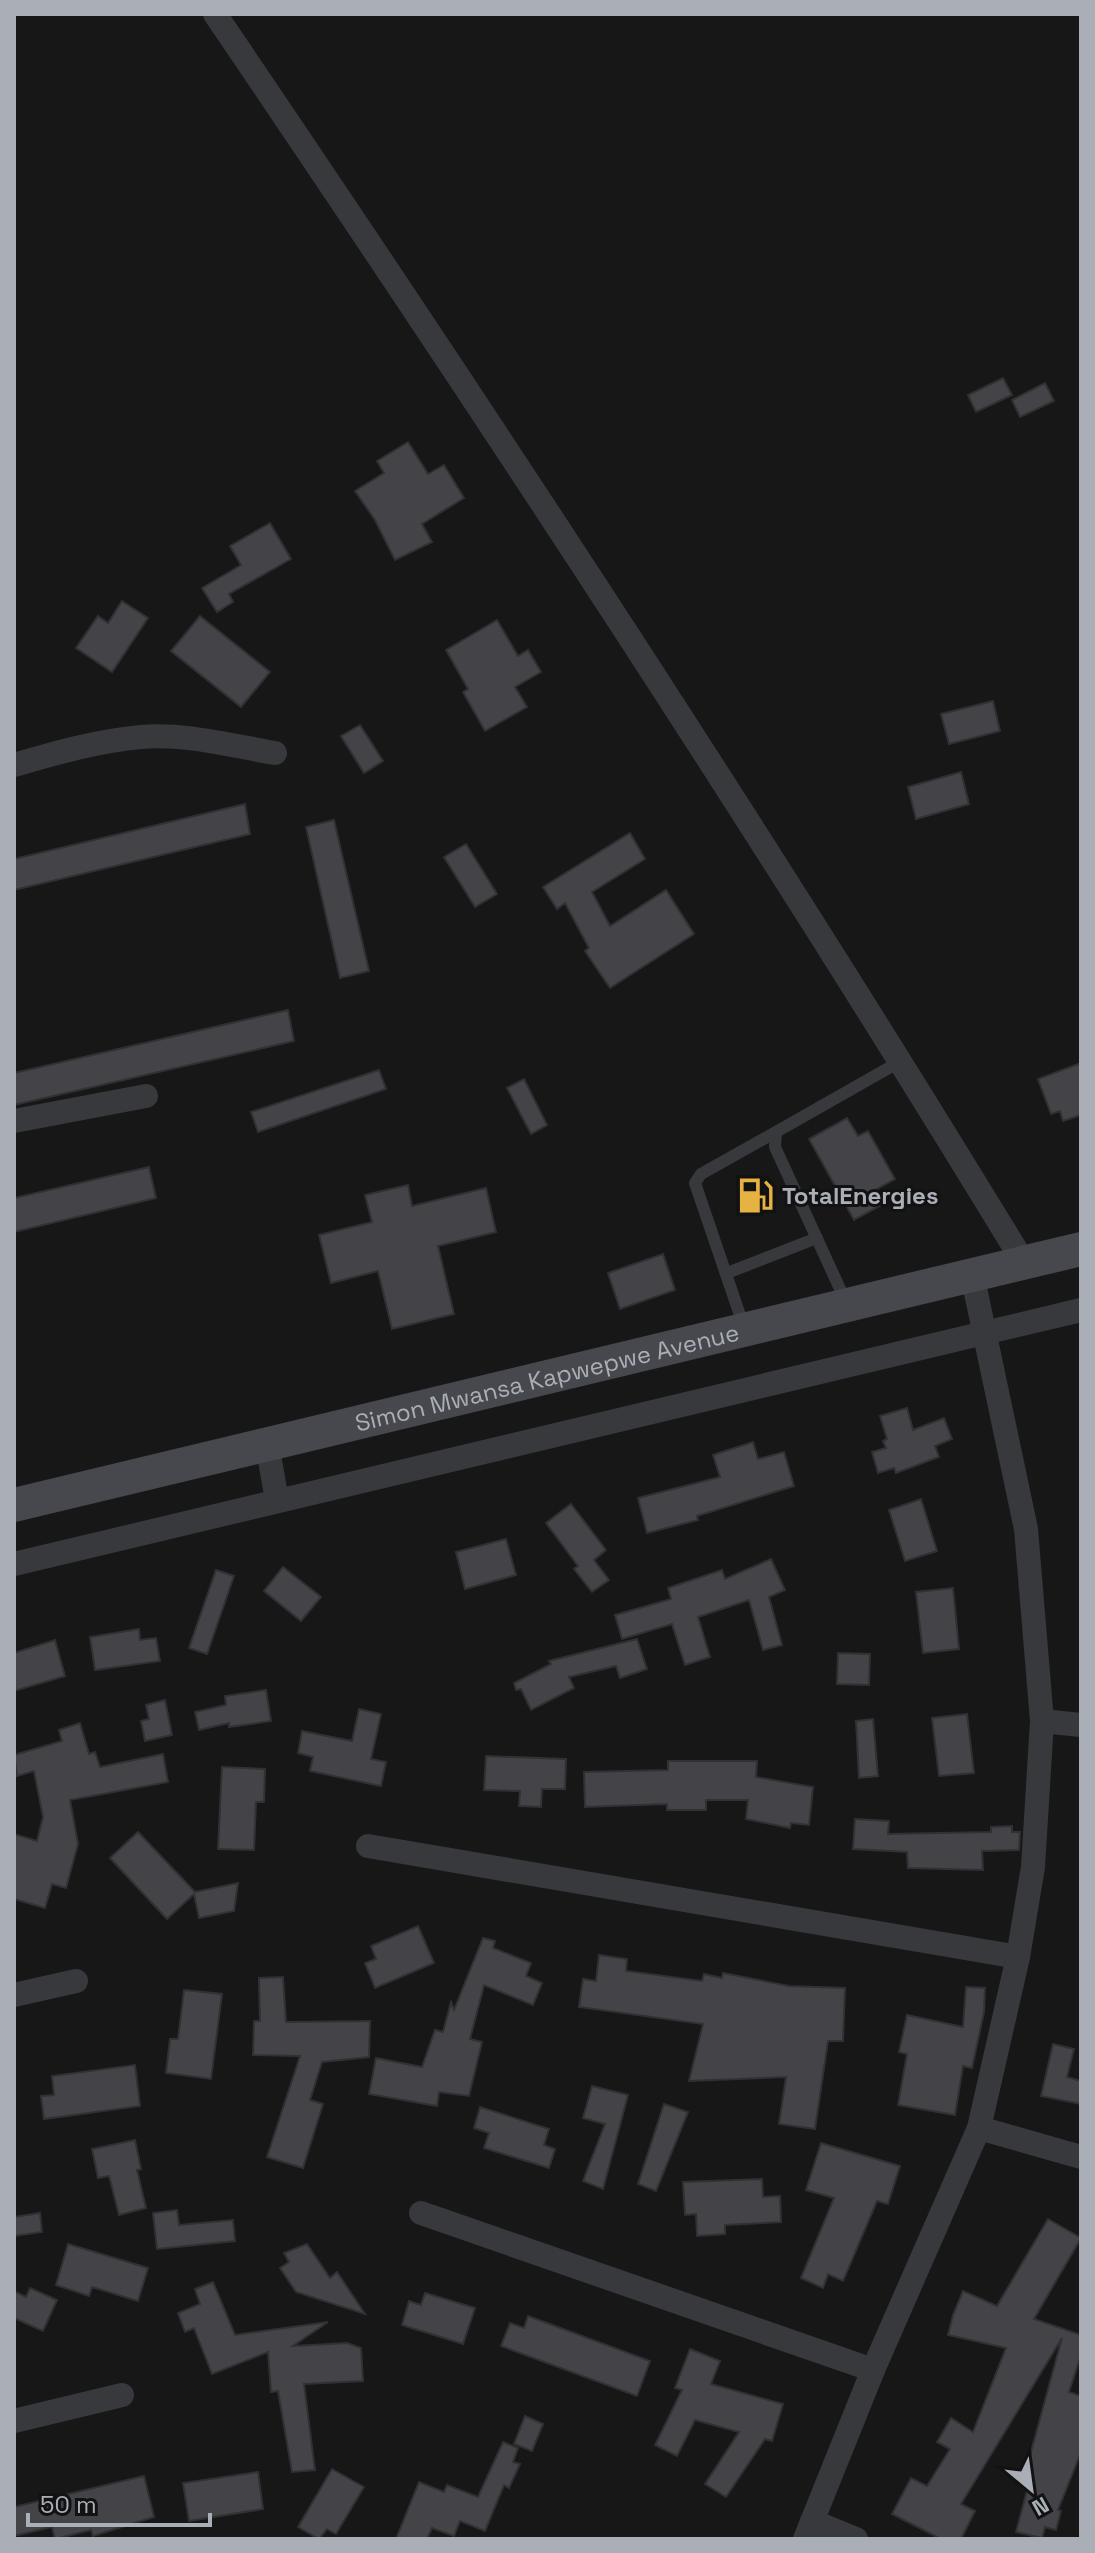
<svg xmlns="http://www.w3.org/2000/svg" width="1095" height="2553" font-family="'Space Grotesk',sans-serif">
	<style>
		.building { fill: #444448; stroke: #313134; stroke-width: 2 }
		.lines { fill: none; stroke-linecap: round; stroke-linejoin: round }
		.lane { stroke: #38393d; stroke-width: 12 }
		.street { stroke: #38393d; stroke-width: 24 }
		.secondary { stroke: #46484d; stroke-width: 34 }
		.labels { text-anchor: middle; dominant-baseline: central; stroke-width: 6; stroke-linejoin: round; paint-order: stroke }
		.poi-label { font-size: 24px; font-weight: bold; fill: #aaaeb7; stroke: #121213; text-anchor: start }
		.street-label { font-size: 24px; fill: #aaaeb7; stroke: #121213 }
	</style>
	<rect width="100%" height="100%" fill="#171718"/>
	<!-- building -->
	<g class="building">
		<polygon points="1003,378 1012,395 976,412 968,395"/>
		<polygon points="1045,383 1054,401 1020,417 1012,400"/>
		<polygon points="408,442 428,474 444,465 464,498 422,524 432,542 395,560 375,520 355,491 384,473 377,461"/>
		<polygon points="270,523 291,559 229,594 233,602 217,612 202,588 241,565 230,546"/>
		<polygon points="122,601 148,618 112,672 76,648 98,616 108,623"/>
		<polygon points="200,616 270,672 241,707 171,651"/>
		<polygon points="497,620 518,656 528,650 541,672 515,687 527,707 485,731 463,692 468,689 446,650"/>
		<polygon points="993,701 1000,731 949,744 941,714"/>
		<polygon points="360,725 383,761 364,773 341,736"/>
		<polygon points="961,772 969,804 916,819 908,787"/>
		<polygon points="245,804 250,834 14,890 14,859"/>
		<polygon points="334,820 369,971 340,978 306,827"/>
		<polygon points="630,833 645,859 592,892 610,926 666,890 694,934 610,988 585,951 589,948 565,903 557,909 543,887"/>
		<polygon points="466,844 497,894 475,907 444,857"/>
		<polygon points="288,1010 294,1041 14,1105 14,1073"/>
		<polygon points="1081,1063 1081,1115 1063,1121 1060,1111 1051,1114 1038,1079"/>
		<polygon points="379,1070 386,1089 258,1132 251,1112"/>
		<polygon points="524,1079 547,1125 531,1134 507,1088"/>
		<polygon points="847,1118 858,1136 868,1131 895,1179 877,1189 885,1203 854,1220 809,1139"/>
		<polygon points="149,1167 156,1198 14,1232 14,1198"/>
		<polygon points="408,1185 412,1206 486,1188 496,1232 438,1246 454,1314 392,1329 378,1271 331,1283 319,1235 372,1222 365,1195"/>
		<polygon points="663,1254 675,1290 620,1309 608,1273"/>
		<polygon points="907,1408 913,1430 944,1418 952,1439 935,1446 939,1457 896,1473 894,1468 878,1473 872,1452 886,1448 883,1441 887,1439 880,1416"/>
		<polygon points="753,1442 758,1459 784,1452 794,1486 697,1516 698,1520 647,1533 638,1498 720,1477 713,1455"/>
		<polygon points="921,1499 937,1551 905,1561 889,1510"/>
		<polygon points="571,1504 606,1550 594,1560 609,1580 592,1592 574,1569 578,1566 546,1523"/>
		<polygon points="506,1539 516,1575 465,1589 456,1552"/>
		<polygon points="771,1559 785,1590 769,1597 782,1645 763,1650 749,1600 698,1617 710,1657 685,1665 672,1624 622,1639 615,1615 671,1599 668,1588 722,1570 725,1579"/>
		<polygon points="283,1567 321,1597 301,1621 264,1591"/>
		<polygon points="216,1570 234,1576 207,1654 189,1648"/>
		<polygon points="953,1588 959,1649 923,1653 916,1592"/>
		<polygon points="139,1629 140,1640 156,1638 160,1661 95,1670 90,1637"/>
		<polygon points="637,1639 647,1669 620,1678 616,1666 569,1677 574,1688 531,1710 521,1689 516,1690 514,1683 551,1664 549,1661"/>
		<polygon points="55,1640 65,1676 14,1691 14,1653"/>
		<polygon points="838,1653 870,1654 869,1685 837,1684"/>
		<polygon points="266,1690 271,1721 229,1727 229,1723 199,1730 195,1712 226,1705 225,1696"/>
		<polygon points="165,1700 172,1735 145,1741 141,1721 149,1719 146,1705"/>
		<polygon points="359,1709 381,1714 371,1759 386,1762 381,1786 310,1771 313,1757 298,1753 302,1731 352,1741"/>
		<polygon points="967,1714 974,1773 939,1776 932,1718"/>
		<polygon points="873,1719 878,1776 859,1778 856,1721"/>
		<polygon points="80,1723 89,1754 95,1752 100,1767 163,1754 168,1782 70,1800 78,1844 66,1888 52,1884 45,1908 14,1899 14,1834 37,1841 43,1817 34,1771 17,1776 14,1755 62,1741 59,1730"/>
		<polygon points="486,1756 566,1759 565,1789 542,1789 541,1807 519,1806 520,1791 484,1790"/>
		<polygon points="668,1761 757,1761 756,1777 813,1787 809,1825 791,1823 790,1828 746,1819 748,1800 706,1800 706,1810 667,1810 667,1804 585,1807 584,1772 668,1770"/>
		<polygon points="222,1767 265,1769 264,1802 256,1802 254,1850 218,1849"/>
		<polygon points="855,1819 889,1821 888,1834 991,1832 991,1827 1012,1826 1012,1832 1020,1832 1019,1850 982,1851 983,1870 908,1868 907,1852 853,1849"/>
		<polygon points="138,1832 195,1892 238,1883 234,1911 199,1918 194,1894 167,1919 110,1858"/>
		<polygon points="418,1926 434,1963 375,1988 365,1963 376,1959 371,1946"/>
		<polygon points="483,1938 495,1941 493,1948 531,1963 526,1976 542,1983 533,2005 484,1985 470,2039 482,2042 469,2096 439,2092 437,2106 369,2094 376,2058 422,2067 435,2030 443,2032 451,2002 454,2010"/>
		<polygon points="599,1955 627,1959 626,1971 702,1981 704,1974 722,1978 723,1973 789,1986 845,1988 843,2041 828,2041 815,2129 779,2124 786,2077 689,2081 703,2024 579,2007 583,1979 596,1981"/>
		<polygon points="283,1977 286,2022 370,2021 369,2057 322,2062 310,2100 323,2104 303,2168 267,2157 300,2056 253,2055 254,2021 260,2021 259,1978"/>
		<polygon points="966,1987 985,1988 984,2012 972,2068 963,2066 955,2115 898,2105 907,2054 899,2052 907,2015 963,2027"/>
		<polygon points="184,1990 222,1994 211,2079 166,2073 170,2039 178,2039"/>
		<polygon points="1053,2044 1074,2049 1067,2077 1081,2081 1081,2104 1041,2096"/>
		<polygon points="135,2065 140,2106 44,2119 41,2096 54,2095 52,2076"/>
		<polygon points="592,2086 628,2095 603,2189 583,2181 605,2124 583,2118"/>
		<polygon points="664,2104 688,2112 656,2191 638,2184"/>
		<polygon points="480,2107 549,2129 544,2145 555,2149 549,2168 484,2148 489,2133 474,2128"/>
		<polygon points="135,2140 141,2169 137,2170 146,2208 119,2215 109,2176 98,2178 92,2149"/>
		<polygon points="821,2143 900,2166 888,2204 877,2201 843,2281 828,2274 823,2288 801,2278 834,2198 806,2190"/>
		<polygon points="762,2179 763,2197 780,2196 781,2222 725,2225 725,2234 697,2236 696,2214 685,2215 683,2182"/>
		<polygon points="177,2210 179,2225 233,2220 235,2241 157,2249 153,2213"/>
		<polygon points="40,2213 42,2232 14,2236 14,2217"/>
		<polygon points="1048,2219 1081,2238 1034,2319 1081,2335 1081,2355 1069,2392 1081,2396 1081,2452 1058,2510 1061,2511 1056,2530 1045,2527 1042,2538 1016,2532 1029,2483 1023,2481 1062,2338 961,2504 975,2511 961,2539 941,2539 892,2514 911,2478 927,2486 950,2449 937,2442 951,2418 973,2432 1006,2348 948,2335 953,2315 963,2291 997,2306"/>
		<polygon points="68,2244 148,2268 138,2301 92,2287 89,2296 56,2285"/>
		<polygon points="307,2244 330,2278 337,2272 365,2314 296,2292 280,2268 289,2262 284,2253"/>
		<polygon points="213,2282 235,2335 328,2322 293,2346 347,2343 361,2348 363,2381 304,2384 315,2470 292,2472 278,2391 271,2392 268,2352 212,2374 194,2328 185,2332 178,2313 200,2304 195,2289"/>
		<polygon points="30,2288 57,2300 43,2331 14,2318 14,2291 26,2297"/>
		<polygon points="425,2293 475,2308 463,2344 402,2325 409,2301 421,2305"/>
		<polygon points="528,2316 650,2361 637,2396 501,2346 510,2323 524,2328"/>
		<polygon points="690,2349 720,2361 711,2384 783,2404 772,2441 765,2439 726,2497 705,2484 739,2432 695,2420 677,2456 655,2445 682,2390 675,2388"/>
		<polygon points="525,2416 543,2424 532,2451 514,2444"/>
		<polygon points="503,2442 518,2448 513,2462 520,2464 509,2488 504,2485 485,2531 460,2521 454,2536 432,2528 427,2539 396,2539 419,2482 444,2492 447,2485 478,2497"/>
		<polygon points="332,2469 364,2487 336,2534 327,2529 319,2539 298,2527"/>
		<polygon points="258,2472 263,2509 189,2521 183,2483"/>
		<polygon points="144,2476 154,2517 93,2536 91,2530 55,2539 52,2527 14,2536 14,2507"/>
	</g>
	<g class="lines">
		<!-- lane -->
		<g class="lane">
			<polyline points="727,1273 817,1238"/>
			<polyline points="846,1302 775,1147 776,1132 901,1061"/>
			<polyline points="744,1327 695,1183 701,1174 776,1132"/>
		</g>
		<!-- street -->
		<g class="street">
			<path d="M215,14C494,425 766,839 1024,1263"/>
			<path d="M14,765C56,753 97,741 141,737C184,733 233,746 275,753"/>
			<polyline points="14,1121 146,1096"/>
			<polyline points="267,1444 277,1500"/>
			<polyline points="14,1564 1081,1310"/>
			<polyline points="1042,1721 1081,1725"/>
			<polyline points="368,1846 1018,1957"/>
			<polyline points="14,1995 76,1981"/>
			<polyline points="979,2128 1081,2157"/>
			<polyline points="421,2213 873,2370"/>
			<polyline points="14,2421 122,2395"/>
			<polyline points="812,2521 856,2539"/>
			<polyline points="805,2539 873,2370 979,2128 1018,1957 1033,1867 1042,1721 1026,1529 972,1274"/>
		</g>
		<!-- secondary -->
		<path class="secondary" id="s1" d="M14,1505L1081,1249"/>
	</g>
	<!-- icons -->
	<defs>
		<symbol id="fuel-bare" viewBox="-9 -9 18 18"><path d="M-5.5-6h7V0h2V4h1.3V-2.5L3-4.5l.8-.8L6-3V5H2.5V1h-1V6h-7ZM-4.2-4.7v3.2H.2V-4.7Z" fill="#e6b241" stroke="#121213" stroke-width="2.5" paint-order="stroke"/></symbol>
	</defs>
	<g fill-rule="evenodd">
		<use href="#fuel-bare" x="730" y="1170" width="51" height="51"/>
	</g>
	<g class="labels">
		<!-- poi labels -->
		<g class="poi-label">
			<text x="782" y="1195">TotalEnergies</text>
		</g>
		<!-- street labels -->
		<g class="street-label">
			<text stroke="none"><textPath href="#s1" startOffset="548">Simon Mwansa Kapwepwe Avenue</textPath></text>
		</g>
	</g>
	<!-- border -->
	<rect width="1095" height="2553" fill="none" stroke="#aaaeb7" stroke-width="32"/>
	<!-- north arrow -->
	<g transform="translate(1031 2489) rotate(151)" stroke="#121213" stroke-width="6" paint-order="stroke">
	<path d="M0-6L14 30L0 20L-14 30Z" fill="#aaaeb7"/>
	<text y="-12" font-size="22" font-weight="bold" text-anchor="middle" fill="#aaaeb7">N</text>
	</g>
	<!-- scale -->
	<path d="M28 2513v12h182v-12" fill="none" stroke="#aaaeb7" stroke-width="4"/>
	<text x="40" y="2513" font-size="24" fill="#aaaeb7" stroke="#121213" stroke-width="6" paint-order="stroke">50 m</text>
</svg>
